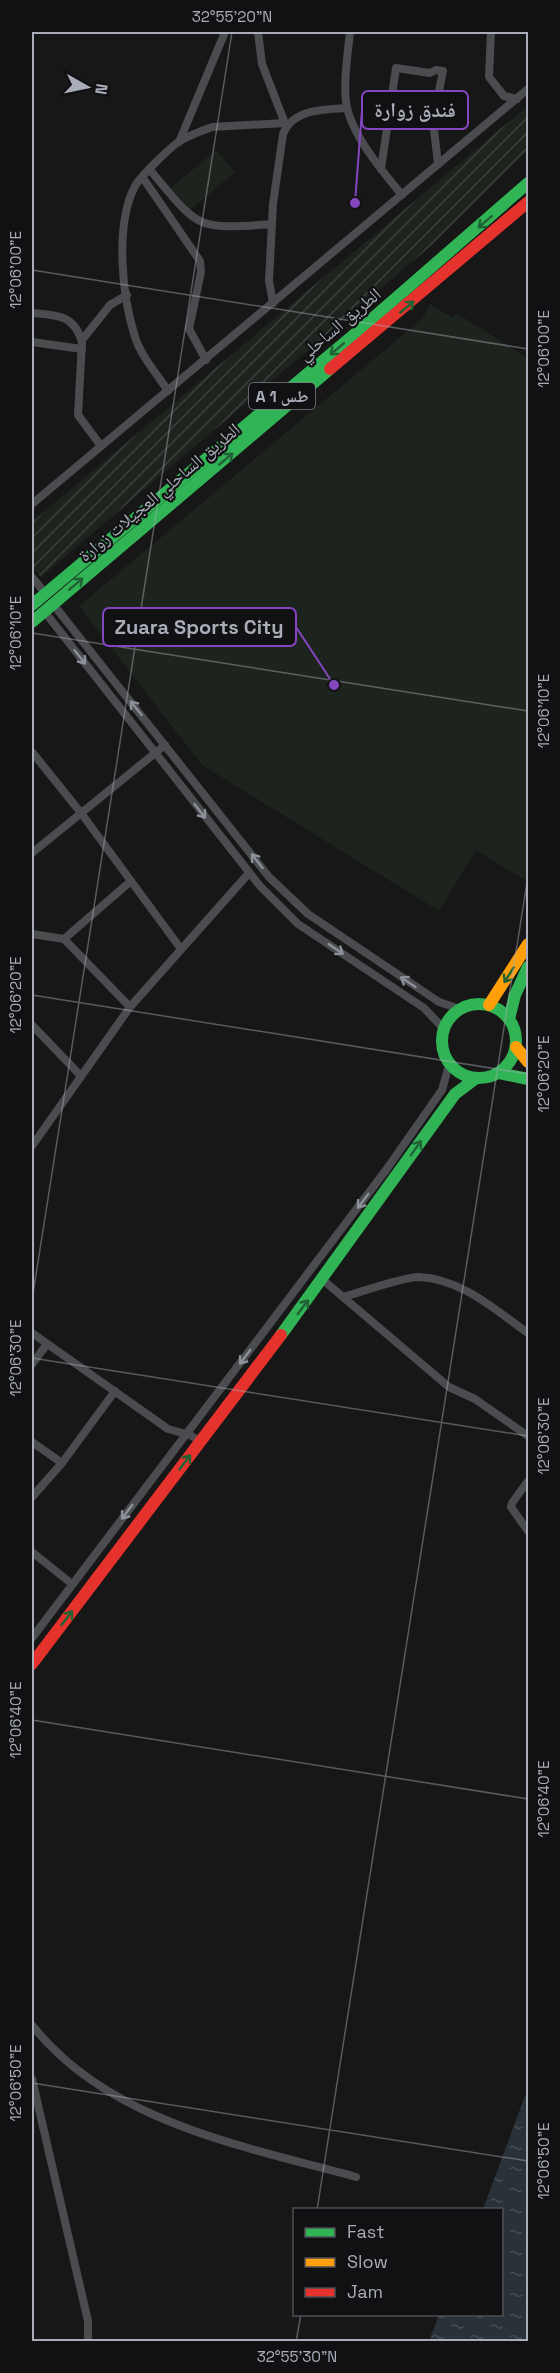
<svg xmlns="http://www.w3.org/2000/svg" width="560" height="2373" font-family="'Space Grotesk','Noto Naskh Arabic',sans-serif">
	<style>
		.garden { fill: url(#garden-furrows) }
		.pitch { fill: #1d241e }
		.water { fill: url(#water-ripples) }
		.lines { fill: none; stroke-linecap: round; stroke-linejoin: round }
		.street { stroke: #4b4c50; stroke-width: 8 }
		.fast { stroke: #30b455; stroke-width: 12 }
		.slow { stroke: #ff9f0a; stroke-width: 12 }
		.jam { stroke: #e5322d; stroke-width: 12 }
		.oneway { stroke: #206234 }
		.oneway2 { stroke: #8c9099 }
		.ticks { fill: none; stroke: #a8adb8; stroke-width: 1.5; stroke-opacity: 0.45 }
		.labels { text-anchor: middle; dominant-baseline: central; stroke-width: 4.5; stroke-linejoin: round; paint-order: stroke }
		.shield { fill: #111113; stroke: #7b7e86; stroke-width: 1.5 }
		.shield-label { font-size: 16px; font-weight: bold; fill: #a8adb8 }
		.street-label { font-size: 18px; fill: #a8adb8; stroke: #111113 }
		.leader { fill: none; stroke: #8446be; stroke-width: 2 }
		.callout-dot { fill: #8446be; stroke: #111113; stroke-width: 2 }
		.callout { fill: #111113; stroke: #8446be; stroke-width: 2 }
		.callout-label { font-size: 20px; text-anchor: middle; font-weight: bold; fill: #a8adb8 }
		.neatline { fill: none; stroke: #a8adb8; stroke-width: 2 }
		.ticks-label { font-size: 15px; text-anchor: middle; fill: #a8adb8 }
	</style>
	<defs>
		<pattern id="garden-furrows" width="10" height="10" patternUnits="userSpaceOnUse" patternTransform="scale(1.5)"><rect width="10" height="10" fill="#1d241e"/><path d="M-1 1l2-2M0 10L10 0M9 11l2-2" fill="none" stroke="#3b413d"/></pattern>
		<pattern id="water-ripples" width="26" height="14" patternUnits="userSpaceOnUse" patternTransform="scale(1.5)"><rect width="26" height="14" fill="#2a3239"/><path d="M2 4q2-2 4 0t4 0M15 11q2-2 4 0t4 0" fill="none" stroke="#464d54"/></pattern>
	</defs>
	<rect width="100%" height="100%" fill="#171717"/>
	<!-- garden -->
	<polygon class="garden" points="528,106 528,150 433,244 41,577 32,567 32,522"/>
	<!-- pitch -->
	<g class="pitch">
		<polygon points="216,150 235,172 190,210 171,188"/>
		<polygon points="430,304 453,318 456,313 528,358 528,882 476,850 439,911 202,765 79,606 423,318"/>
	</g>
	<!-- water -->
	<polygon class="water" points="528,2088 528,2341 429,2341 439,2315 502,2314 502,2210 483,2209"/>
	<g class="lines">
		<!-- street -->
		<g class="street">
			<polyline points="258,32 262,64 286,126"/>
			<path d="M350,32C348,53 343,80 346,102C350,133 382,171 402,195"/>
			<polyline points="491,32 489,77 504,96 517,99"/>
			<polyline points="179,142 225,32"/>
			<polyline points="381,169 396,68 430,73 436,70 443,71 433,121 438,164"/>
			<path d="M150,170C199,228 194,230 272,224"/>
			<polyline points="143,178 200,261 201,272 189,329 206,360"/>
			<path d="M273,303L269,281L273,204L283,134C293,109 324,109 347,108"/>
			<path d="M32,313C56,315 74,314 82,342L78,415L101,446"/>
			<polyline points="82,340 110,305 127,295"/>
			<polyline points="32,342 82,349"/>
			<path d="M168,391C157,374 141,356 135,337C122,296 115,227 134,188C139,177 168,150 178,142C188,136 201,131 212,127L285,123"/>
			<polyline points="32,504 528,89"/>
			<polyline points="32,577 45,593"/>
			<polyline points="53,604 269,877 308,914 439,1002 460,1009"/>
			<polyline points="44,611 260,886 298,924 424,1008 443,1028"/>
			<polyline points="32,752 81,813 181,949"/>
			<polyline points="32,853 165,745"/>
			<polyline points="32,934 64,939 131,881"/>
			<polyline points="64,939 130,1007"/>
			<polyline points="32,1025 81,1076"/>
			<polyline points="32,1146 130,1007 249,873"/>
			<polyline points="323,1280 449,1387 475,1399 528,1436"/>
			<path d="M343,1297C362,1292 402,1277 419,1277C462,1279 495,1310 528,1333"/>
			<polyline points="32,1333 168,1429 190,1435 201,1442"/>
			<polyline points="32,1364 47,1344"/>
			<polyline points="32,1442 62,1463"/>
			<polyline points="528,1481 512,1503 511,1507 528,1531"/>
			<polyline points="32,1497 62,1463 115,1391"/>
			<polyline points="32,1552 72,1584"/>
			<polyline points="32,1638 386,1170 442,1090 449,1065"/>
			<path d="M32,2025C108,2122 243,2146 356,2177"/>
			<polyline points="32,2079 88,2321 88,2342"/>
		</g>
		<!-- fast -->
		<g class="fast">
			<polyline points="32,605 350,338 528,183"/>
			<polyline points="32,622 330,369"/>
			<circle cx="479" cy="1041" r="37"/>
			<polyline points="509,1019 515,995 528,967"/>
			<polyline points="499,1073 528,1079"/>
			<polyline points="281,1335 455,1094 475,1079"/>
		</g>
		<!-- slow -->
		<g class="slow">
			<polyline points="489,1005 528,944"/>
			<polyline points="516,1047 528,1062"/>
		</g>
		<!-- jam -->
		<g class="jam">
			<polyline points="330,369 528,202"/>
			<polyline points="32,1664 281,1335"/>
		</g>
	</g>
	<!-- one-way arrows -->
	<defs><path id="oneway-shaft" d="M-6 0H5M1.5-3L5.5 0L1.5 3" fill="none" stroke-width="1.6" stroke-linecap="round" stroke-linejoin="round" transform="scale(1.5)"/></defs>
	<g class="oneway">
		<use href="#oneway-shaft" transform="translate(485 222) rotate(139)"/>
		<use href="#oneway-shaft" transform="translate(407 307) rotate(-40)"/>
		<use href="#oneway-shaft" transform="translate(337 349) rotate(140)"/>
		<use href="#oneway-shaft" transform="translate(226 459) rotate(-40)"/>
		<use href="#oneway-shaft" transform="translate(76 584) rotate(-40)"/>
		<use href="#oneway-shaft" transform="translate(509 975) rotate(122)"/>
		<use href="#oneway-shaft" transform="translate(416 1148) rotate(-55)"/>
		<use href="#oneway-shaft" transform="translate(303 1307) rotate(-53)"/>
		<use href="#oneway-shaft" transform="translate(185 1462) rotate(-53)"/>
		<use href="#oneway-shaft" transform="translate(67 1618) rotate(-52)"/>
	</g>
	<g class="oneway2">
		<use href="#oneway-shaft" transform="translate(80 657) rotate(52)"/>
		<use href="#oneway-shaft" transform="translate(136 708) rotate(-129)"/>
		<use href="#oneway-shaft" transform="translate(200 811) rotate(52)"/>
		<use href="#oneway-shaft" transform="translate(257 861) rotate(-128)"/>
		<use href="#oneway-shaft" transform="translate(336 949) rotate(34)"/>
		<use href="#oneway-shaft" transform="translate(408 982) rotate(-146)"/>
		<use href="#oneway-shaft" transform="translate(363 1201) rotate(127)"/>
		<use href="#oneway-shaft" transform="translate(245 1357) rotate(127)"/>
		<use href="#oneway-shaft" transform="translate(127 1512) rotate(127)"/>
	</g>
	<!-- ticks -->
	<path class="ticks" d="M32,270L528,349M32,633L528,711M32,995L528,1074M32,1300L232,32M32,1358L528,1436M32,1720L528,1799M32,2083L528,2161M317,2210L528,876M296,2342L301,2314"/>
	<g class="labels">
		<!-- shield labels -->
		<rect class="shield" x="249" y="383" width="66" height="26" rx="4.5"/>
		<g class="shield-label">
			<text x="282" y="396">A 1 طس</text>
		</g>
		<!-- street labels -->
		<g class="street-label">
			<text transform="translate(339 324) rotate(-40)">الطريق الساحلي</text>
			<text transform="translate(159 492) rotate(-40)">الطريق الساحلي العجيلات زوارة</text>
		</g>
	</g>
	<!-- callouts -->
	<path class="leader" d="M355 203L362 110M334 685L296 627"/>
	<g class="callout-dot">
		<circle cx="355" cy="203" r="6"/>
		<circle cx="334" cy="685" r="6"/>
	</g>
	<g class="callout">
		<rect x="362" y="91" width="106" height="38" rx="6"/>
		<rect x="103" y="608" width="193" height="38" rx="6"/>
	</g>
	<g class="callout-label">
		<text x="415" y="117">فندق زوارة</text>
		<text x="199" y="634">Zuara Sports City</text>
	</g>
	<!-- border -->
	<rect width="560" height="2373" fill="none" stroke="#111113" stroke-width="66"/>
	<!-- legend -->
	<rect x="293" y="2208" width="210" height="108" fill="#111113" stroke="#4d4f55" stroke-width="1.5"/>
	<rect x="305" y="2228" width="30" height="9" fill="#30b455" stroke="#4d4f55" stroke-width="1.5"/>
	<text x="347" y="2238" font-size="18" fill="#a8adb8">Fast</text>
	<rect x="305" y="2258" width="30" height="9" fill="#ff9f0a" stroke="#4d4f55" stroke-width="1.5"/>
	<text x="347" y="2268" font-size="18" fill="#a8adb8">Slow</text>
	<rect x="305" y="2288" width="30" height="9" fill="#e5322d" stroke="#4d4f55" stroke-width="1.5"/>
	<text x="347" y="2298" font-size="18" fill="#a8adb8">Jam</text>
	<!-- north arrow -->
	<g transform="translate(87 87) rotate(99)" stroke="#111113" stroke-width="4.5" paint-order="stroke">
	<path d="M0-4.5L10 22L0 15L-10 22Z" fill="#a8adb8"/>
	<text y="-9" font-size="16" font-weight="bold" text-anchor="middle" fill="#a8adb8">N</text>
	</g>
	<rect x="33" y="33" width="494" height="2307" class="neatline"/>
	<g class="ticks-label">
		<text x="232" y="22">32°55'20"N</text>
		<text transform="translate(16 270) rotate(-90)" y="5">12°06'00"E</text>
		<text transform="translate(544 349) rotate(-90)" y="5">12°06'00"E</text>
		<text transform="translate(16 633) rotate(-90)" y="5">12°06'10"E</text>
		<text transform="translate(544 711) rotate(-90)" y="5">12°06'10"E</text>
		<text transform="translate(16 995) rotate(-90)" y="5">12°06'20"E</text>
		<text transform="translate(544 1074) rotate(-90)" y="5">12°06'20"E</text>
		<text transform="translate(16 1358) rotate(-90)" y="5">12°06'30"E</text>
		<text transform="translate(544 1436) rotate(-90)" y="5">12°06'30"E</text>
		<text transform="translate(16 1720) rotate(-90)" y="5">12°06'40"E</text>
		<text transform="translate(544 1799) rotate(-90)" y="5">12°06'40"E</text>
		<text transform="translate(16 2083) rotate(-90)" y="5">12°06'50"E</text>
		<text transform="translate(544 2161) rotate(-90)" y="5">12°06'50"E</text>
		<text x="297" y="2362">32°55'30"N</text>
	</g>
</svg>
